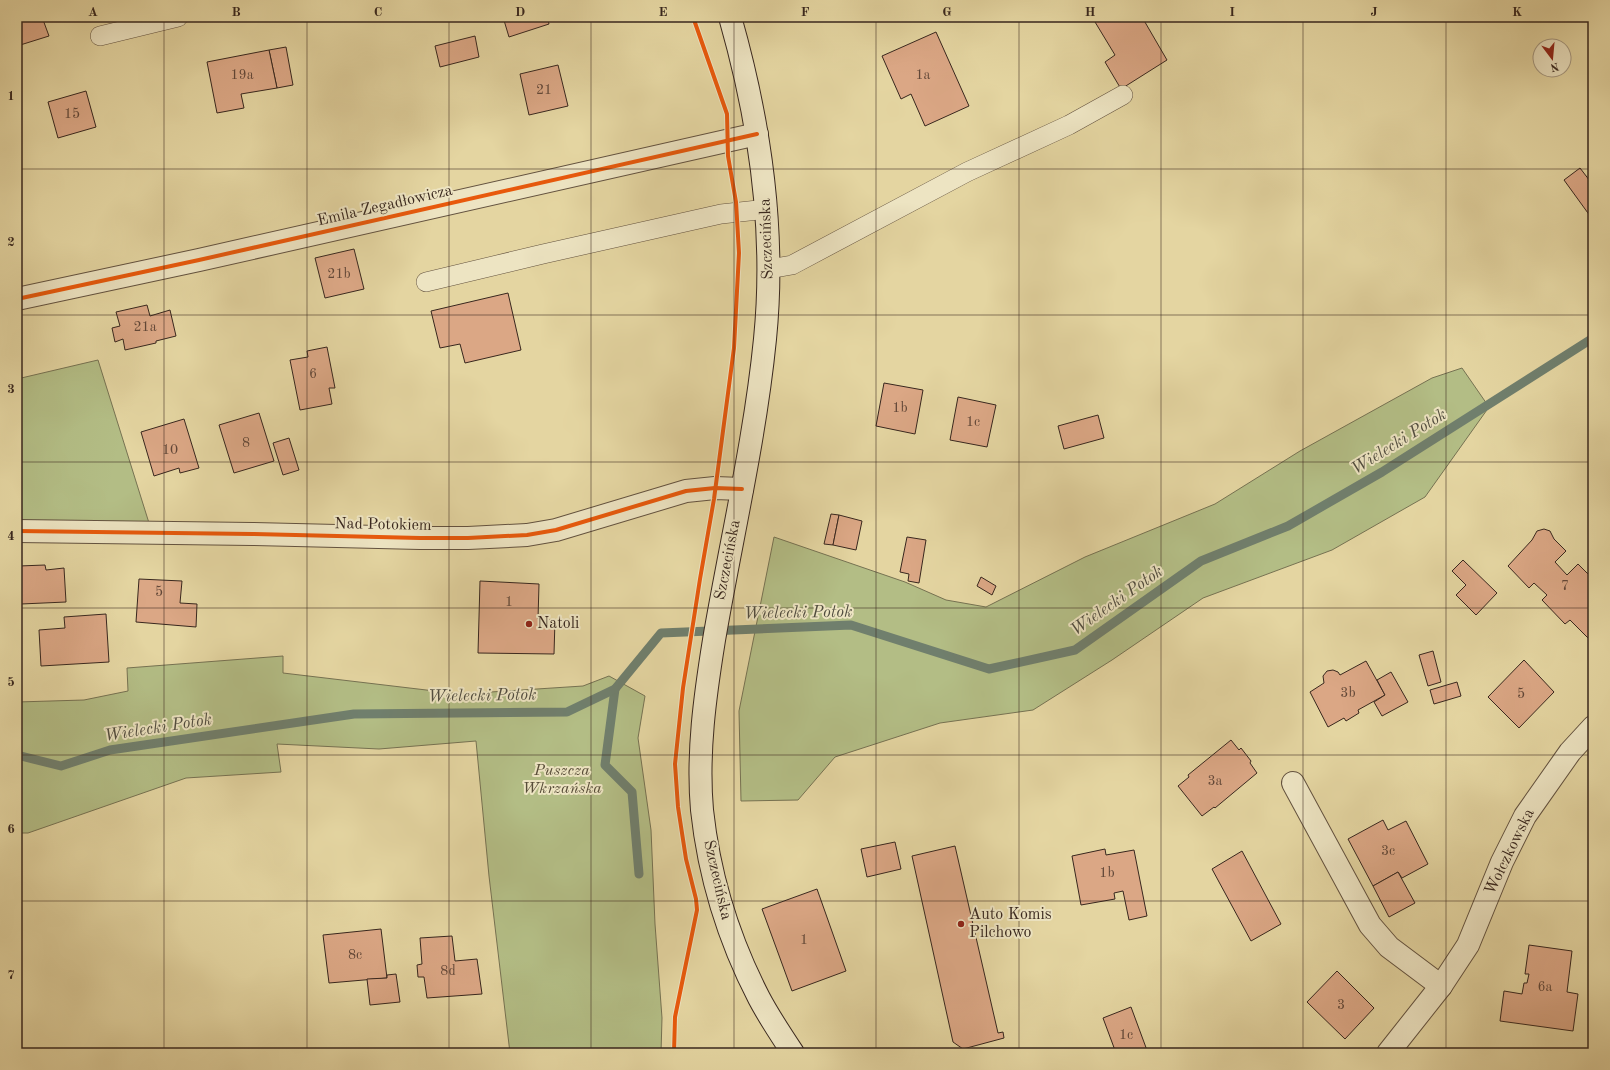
<svg xmlns="http://www.w3.org/2000/svg" width="1610" height="1070" font-family="'Old Standard TT',serif">
	<style>
		.green { fill: #b3bd85; stroke: #767252 }
		.lines { fill: none; stroke-linecap: round; stroke-linejoin: round }
		.stream { stroke: #707f6d; stroke-width: 9 }
		.building { fill: #dba785; stroke: #38271e }
		.service-casing { stroke: #63523f; stroke-width: 20 }
		.minor-casing { stroke: #63523f; stroke-width: 24 }
		.secondary-casing { stroke: #38271e; stroke-width: 24 }
		.service { stroke: #ede4c2; stroke-width: 19 }
		.minor { stroke: #ede4c2; stroke-width: 22 }
		.secondary { stroke: #ede4c2; stroke-width: 22 }
		.cycleway-casing { stroke: #ede4c2; stroke-width: 6 }
		.cycleway { stroke: #e8590c; stroke-width: 4 }
		.grid { fill: none; stroke: #38271e; stroke-width: 1; stroke-opacity: 0.55 }
		.poi-dot { fill: #8f2418; stroke: #ede4c2; stroke-width: 1.5 }
		.labels { text-anchor: middle; dominant-baseline: central; stroke-width: 4; stroke-linejoin: round; paint-order: stroke }
		.number-label { font-size: 14px; fill: #614738 }
		.street-label { font-size: 16px; fill: #38271e; stroke: #ede4c2 }
		.poi-label { font-size: 16px; fill: #38271e; stroke: #ede4c2; text-anchor: start }
		.park-label { font-size: 16px; font-style: italic; fill: #574c38; stroke: #ede4c2 }
		.water-label { font-size: 17px; font-style: italic; fill: #504c3f; stroke: #ede4c2 }
		.neatline { fill: none; stroke: #38271e; stroke-width: 1.5 }
		.grid-label { font-size: 13px; text-anchor: middle; font-weight: bold; fill: #38271e }
	</style>
	<rect width="100%" height="100%" fill="#e4d5a1"/>
	<filter id="stains"><feTurbulence type="fractalNoise" baseFrequency=".005" numOctaves="4"/><feColorMatrix values="0 0 0 0 .2 0 0 0 0 .09 0 0 0 0 .02 0 0 0 .5 -.17"/></filter>
	<radialGradient id="worn" r=".72"><stop offset=".6" stop-color="#630" stop-opacity="0"/><stop offset="1" stop-color="#630" stop-opacity=".3"/></radialGradient>
	<!-- green -->
	<g class="green">
		<polygon points="98,360 149,523 17,521 17,379"/>
		<polygon points="1462,368 1489,407 1425,497 1332,550 1203,598 1112,660 1033,710 940,723 835,757 798,800 741,801 739,711 774,537 905,582 946,600 986,607 1085,557 1215,504 1300,451 1432,378"/>
		<polygon points="283,656 283,673 460,694 583,686 609,676 645,696 638,738 651,830 655,924 662,1018 661,1053 510,1053 489,876 476,741 379,749 277,744 281,772 186,778 28,833 17,833 17,702 84,700 128,691 127,668"/>
	</g>
	<g class="lines">
		<!-- stream -->
		<g class="stream">
			<polyline points="615,689 605,765 632,792 639,874"/>
			<polyline points="17,755 61,766 110,750 354,714 567,712 615,689 661,633 851,625 989,669 1075,650 1201,561 1288,526 1382,472 1593,338"/>
		</g>
	</g>
	<!-- building -->
	<g class="building">
		<polygon points="17,17 42,17 49,36 17,46"/>
		<polygon points="503,17 547,17 549,24 509,37"/>
		<polygon points="1092,17 1142,17 1167,60 1121,89 1105,62 1115,55"/>
		<polygon points="936,32 969,106 925,126 911,94 901,99 882,56"/>
		<polygon points="475,36 479,57 440,67 435,46"/>
		<polygon points="286,47 293,85 277,88 269,50"/>
		<polygon points="269,50 277,88 241,94 244,108 217,113 207,62"/>
		<polygon points="558,65 568,106 529,115 520,74"/>
		<polygon points="86,91 96,127 58,138 48,102"/>
		<polygon points="17,133 20,146 17,146"/>
		<polygon points="1580,168 1593,185 1593,220 1564,180"/>
		<polygon points="354,249 364,289 325,298 315,258"/>
		<polygon points="508,293 521,350 465,363 460,344 440,348 431,311"/>
		<polygon points="147,305 150,316 170,310 176,336 156,341 156,343 125,350 123,339 115,342 112,328 120,326 116,312"/>
		<polygon points="327,347 335,388 329,388 332,404 300,410 290,360 308,357 307,351"/>
		<polygon points="884,383 923,390 915,434 876,426"/>
		<polygon points="958,397 996,405 987,447 950,440"/>
		<polygon points="259,413 274,461 234,473 219,425"/>
		<polygon points="1098,415 1104,438 1064,449 1058,426"/>
		<polygon points="184,419 199,468 180,473 179,468 154,476 141,432"/>
		<polygon points="289,438 299,470 283,475 273,443"/>
		<polygon points="831,514 839,515 833,545 824,544"/>
		<polygon points="839,515 862,521 856,550 833,545"/>
		<polygon points="1544,529 1550,531 1554,539 1566,551 1555,562 1567,575 1578,564 1593,579 1593,643 1570,620 1565,624 1542,600 1547,595 1534,583 1529,588 1508,566 1532,540 1537,531"/>
		<polygon points="907,537 926,540 919,583 908,581 909,574 900,572"/>
		<polygon points="1463,560 1497,593 1476,615 1456,595 1466,585 1452,571"/>
		<polygon points="45,565 46,570 64,568 66,602 21,604 19,566"/>
		<polygon points="981,577 996,586 992,595 977,586"/>
		<polygon points="139,579 182,581 180,603 197,604 196,627 136,622"/>
		<polygon points="480,581 539,584 538,619 555,620 554,654 478,653"/>
		<polygon points="106,614 109,662 41,666 39,630 65,628 64,617"/>
		<polygon points="1433,651 1441,682 1428,686 1419,655"/>
		<polygon points="1524,660 1554,692 1519,728 1488,697"/>
		<polygon points="1366,661 1385,695 1358,710 1359,713 1346,721 1344,718 1328,727 1310,692 1324,683 1323,676 1327,671 1333,670 1338,672 1340,675"/>
		<polygon points="1391,672 1408,702 1382,716 1374,702 1385,695 1377,680"/>
		<polygon points="1457,682 1461,696 1434,704 1430,690"/>
		<polygon points="1231,740 1239,750 1241,748 1251,761 1250,763 1257,773 1215,808 1214,807 1202,816 1178,786 1189,777 1188,775"/>
		<polygon points="1383,820 1388,830 1406,821 1428,864 1402,878 1398,872 1373,886 1348,839"/>
		<polygon points="895,842 901,869 867,877 861,849"/>
		<polygon points="955,846 998,1033 1003,1032 1004,1038 963,1049 953,1042 912,856"/>
		<polygon points="1105,849 1106,855 1134,850 1147,916 1129,920 1123,891 1114,893 1115,899 1081,905 1072,856"/>
		<polygon points="1242,851 1281,924 1251,941 1212,869"/>
		<polygon points="1398,872 1415,903 1389,917 1373,886"/>
		<polygon points="817,889 846,971 792,991 762,909"/>
		<polygon points="381,929 387,978 329,983 323,935"/>
		<polygon points="452,936 455,961 477,959 482,994 427,998 424,977 418,977 417,965 422,964 420,938"/>
		<polygon points="1529,945 1572,951 1567,992 1578,994 1573,1031 1500,1021 1504,991 1522,994 1524,983 1527,983 1529,974 1525,974"/>
		<polygon points="1337,971 1374,1008 1345,1039 1307,1002"/>
		<polygon points="396,974 400,1002 370,1005 367,979 387,978 387,975"/>
		<polygon points="1131,1007 1148,1053 1116,1053 1103,1018"/>
		<polygon points="430,1052 430,1053 408,1053"/>
	</g>
	<g class="lines">
		<defs>
			<g id="service">
				<polyline points="100,36 178,17"/>
				<polyline points="769,269 792,265 967,172 1069,125 1123,95"/>
				<polyline points="426,282 543,254 721,214 767,209"/>
			</g>
			<g id="minor">
				<polyline points="17,299 199,260 757,134"/>
				<polyline points="17,531 252,534 420,538 468,538 527,535 556,530 686,491 715,488 742,489"/>
				<polyline points="1293,783 1370,925 1389,947 1441,986"/>
				<polyline points="1388,1053 1441,986 1468,945 1502,862 1525,816 1570,752 1593,727"/>
			</g>
			<path id="secondary" d="M730,17C760,122 776,230 765,339C755,440 731,540 714,640C705,696 697,753 702,810C709,875 729,940 759,998C769,1017 781,1035 793,1053"/>
		</defs>
		<!-- service casing -->
		<use href="#service" class="service-casing"/>
		<!-- minor casing -->
		<use href="#minor" class="minor-casing"/>
		<!-- secondary casing -->
		<use href="#secondary" class="secondary-casing"/>
		<!-- service -->
		<use href="#service" class="service"/>
		<!-- minor -->
		<use href="#minor" class="minor"/>
		<!-- secondary -->
		<use href="#secondary" class="secondary"/>
		<defs>
			<g id="cycleway">
				<polyline points="17,299 199,260 757,134"/>
				<polyline points="17,531 252,534 420,538 468,538 527,535 556,530 686,491 715,488 742,489"/>
				<polyline points="674,1053 675,1017 697,910 696,899 686,859 678,807 675,764 683,688 700,579 714,499 734,348 739,253 736,202 728,156 727,114 693,17"/>
			</g>
		</defs>
		<!-- cycleway casing -->
		<use href="#cycleway" class="cycleway-casing"/>
		<!-- cycleway -->
		<use href="#cycleway" class="cycleway"/>
	</g>
	<!-- grid -->
	<path class="grid" d="M164,17V1053M307,17V1053M449,17V1053M591,17V1053M734,17V1053M876,17V1053M1019,17V1053M1161,17V1053M1303,17V1053M1446,17V1053M17,169H1593M17,315H1593M17,462H1593M17,608H1593M17,755H1593M17,901H1593"/>
	<!-- markers -->
	<g class="poi-dot">
		<circle cx="529" cy="624" r="4"/>
		<circle cx="961" cy="924" r="4"/>
	</g>
	<g class="labels">
		<!-- number labels -->
		<g class="number-label">
			<text x="242" y="75">19a</text>
			<text x="923" y="75">1a</text>
			<text x="544" y="90">21</text>
			<text x="72" y="114">15</text>
			<text x="339" y="274">21b</text>
			<text x="145" y="327">21a</text>
			<text x="313" y="374">6</text>
			<text x="900" y="408">1b</text>
			<text x="973" y="422">1c</text>
			<text x="246" y="443">8</text>
			<text x="170" y="450">10</text>
			<text x="1565" y="586">7</text>
			<text x="159" y="592">5</text>
			<text x="509" y="602">1</text>
			<text x="1348" y="693">3b</text>
			<text x="1521" y="694">5</text>
			<text x="1215" y="781">3a</text>
			<text x="1388" y="851">3c</text>
			<text x="1107" y="873">1b</text>
			<text x="804" y="940">1</text>
			<text x="355" y="955">8c</text>
			<text x="448" y="971">8d</text>
			<text x="1545" y="987">6a</text>
			<text x="1341" y="1005">3</text>
			<text x="1126" y="1035">1c</text>
		</g>
		<!-- street labels -->
		<g class="street-label">
			<text transform="translate(385 206) rotate(-13)">Emila Zegadłowicza</text>
			<text transform="translate(767 239) rotate(-92)">Szczecińska</text>
			<text transform="translate(383 525) rotate(1)">Nad Potokiem</text>
			<text transform="translate(728 560) rotate(-79)">Szczecińska</text>
			<text transform="translate(1510 852) rotate(-64)">Wołczkowska</text>
			<text transform="translate(717 880) rotate(77)">Szczecińska</text>
		</g>
		<!-- poi labels -->
		<g class="poi-label">
			<text x="537" y="624">Natoli</text>
			<text x="969" y="915">Auto Komis<tspan x="969" dy="18">Pilchowo</tspan></text>
		</g>
		<!-- park labels -->
		<g class="park-label">
			<text x="562" y="771">Puszcza<tspan x="562" dy="18">Wkrzańska</tspan></text>
		</g>
		<!-- water labels -->
		<g class="water-label">
			<text transform="translate(1399 442) rotate(-32)">Wielecki Potok</text>
			<text transform="translate(1117 601) rotate(-35)">Wielecki Potok</text>
			<text transform="translate(798 613) rotate(-1)">Wielecki Potok</text>
			<text transform="translate(482 696) rotate(-1)">Wielecki Potok</text>
			<text transform="translate(158 728) rotate(-9)">Wielecki Potok</text>
		</g>
	</g>
	<!-- margin -->
	<rect width="1610" height="1070" fill="none" stroke="#e4d5a1" stroke-width="44"/>
	<!-- north arrow -->
	<g transform="translate(1552 58) rotate(164)"><circle r="19" fill="#ede4c2" stroke="#a59880"/>
	<path d="M0-3L7 15L0 10L-7 15Z" fill="#8f2418"/>
	<text y="-6" font-size="11" font-weight="bold" text-anchor="middle" fill="#38271e">N</text>
	</g>
	<rect x="22" y="22" width="1566" height="1026" class="neatline"/>
	<g class="grid-label">
		<text x="93" y="16">A</text>
		<text x="236" y="16">B</text>
		<text x="378" y="16">C</text>
		<text x="520" y="16">D</text>
		<text x="663" y="16">E</text>
		<text x="805" y="16">F</text>
		<text x="947" y="16">G</text>
		<text x="1090" y="16">H</text>
		<text x="1232" y="16">I</text>
		<text x="1374" y="16">J</text>
		<text x="1517" y="16">K</text>
		<text x="11" y="100">1</text>
		<text x="11" y="246">2</text>
		<text x="11" y="393">3</text>
		<text x="11" y="540">4</text>
		<text x="11" y="686">5</text>
		<text x="11" y="833">6</text>
		<text x="11" y="979">7</text>
	</g>
	<rect width="100%" height="100%" filter="url(#stains)"/>
	<rect width="100%" height="100%" fill="url(#worn)"/>
</svg>
